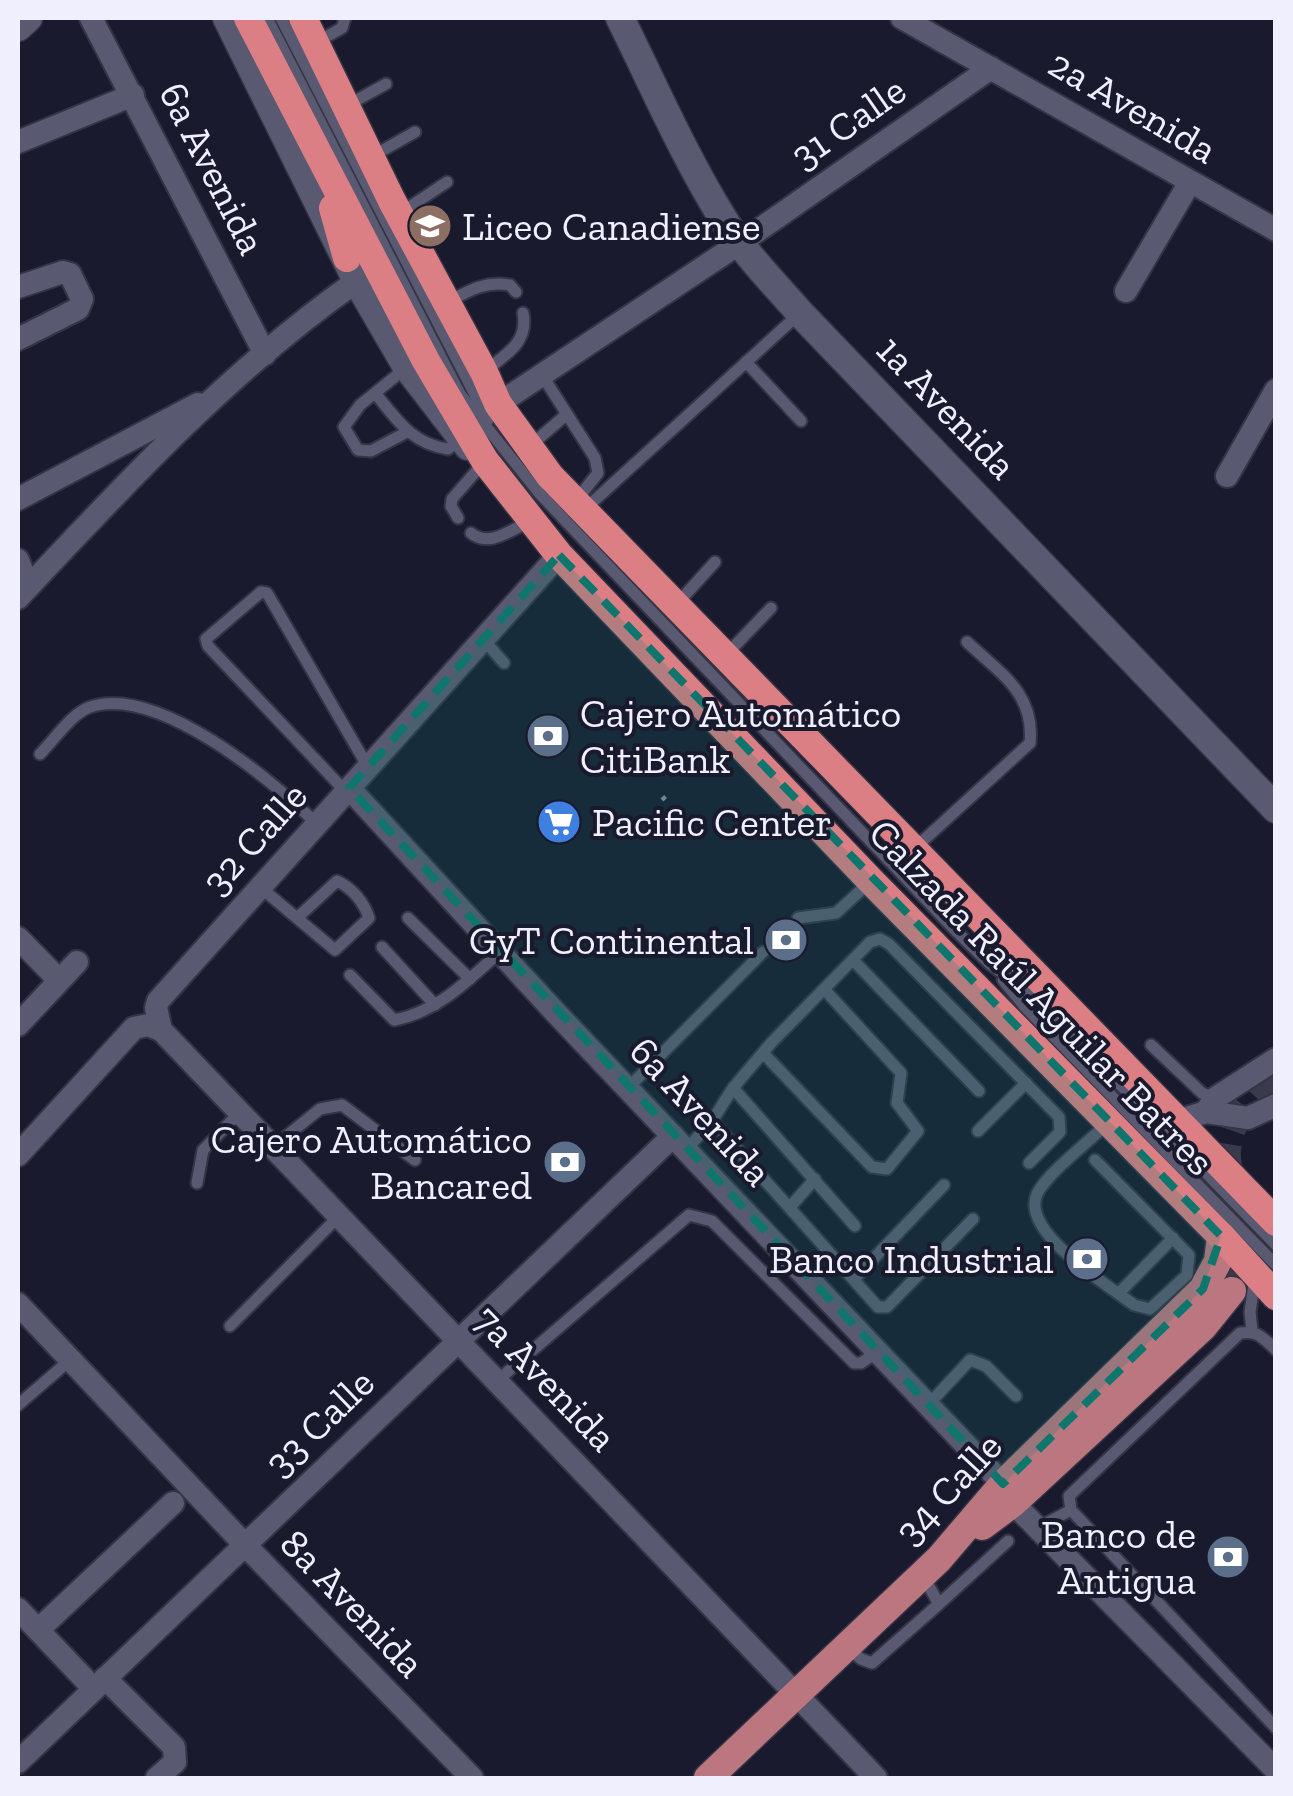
<svg xmlns="http://www.w3.org/2000/svg" width="1293" height="1796" font-family="'Zilla Slab',serif">
	<style>
		.lines { fill: none; stroke-linecap: round; stroke-linejoin: round }
		.primary-tunnel { stroke: #3a3a4d; stroke-width: 28; stroke-dasharray: 28 14; stroke-linecap: butt }
		.service-casing { stroke: #353444; stroke-width: 15 }
		.minor-casing { stroke: #353444; stroke-width: 26 }
		.tertiary-casing { stroke: #353444; stroke-width: 31 }
		.primary-casing { stroke: #353444; stroke-width: 31 }
		.trunk-casing { stroke: #353444; stroke-width: 31 }
		.path { stroke: #8c8c9d; stroke-width: 4; stroke-dasharray: 5 5; stroke-linecap: butt }
		.service { stroke: #595a72; stroke-width: 11 }
		.minor { stroke: #595a72; stroke-width: 22 }
		.tertiary { stroke: #595a72; stroke-width: 28 }
		.primary { stroke: #bb7680; stroke-width: 28 }
		.trunk { stroke: #dc7f85; stroke-width: 28 }
		.marked { fill: #0f766e; fill-opacity: 0.2; stroke: #0f766e; stroke-width: 8; stroke-dasharray: 20 12; stroke-linejoin: round }
		.labels { text-anchor: middle; dominant-baseline: central; stroke-width: 8; stroke-linejoin: round; paint-order: stroke }
		.street-label { font-size: 40px; fill: #efeffe; stroke: #1a1a2e }
		.poi-label { font-size: 40px; fill: #efeffe; stroke: #1a1a2e; text-anchor: end }
	</style>
	<rect width="100%" height="100%" fill="#1a1a2e"/>
	<g class="lines">
		<!-- primary-tunnel -->
		<path class="primary-tunnel" d="M1232,1291C1238,1278 1248,1262 1249,1248C1252,1217 1234,1195 1228,1166C1221,1131 1248,1093 1276,1074"/>
		<defs>
			<g id="service">
				<polyline points="267,18 460,394 540,494 954,929 991,965 1034,996 1276,1245"/>
				<polyline points="281,18 488,420"/>
				<polyline points="315,43 342,28 345,18"/>
				<polyline points="346,106 386,84"/>
				<polyline points="371,157 415,132"/>
				<polyline points="399,214 447,182"/>
				<path d="M448,302C470,290 485,281 510,285L516,292"/>
				<polyline points="746,362 801,421"/>
				<polyline points="407,367 360,405 344,427 358,450 371,451 407,432"/>
				<path d="M484,372C505,355 529,343 523,313"/>
				<polyline points="542,375 595,458 598,473 575,502"/>
				<path d="M375,393C397,420 412,444 448,449L461,439"/>
				<polyline points="531,445 567,414"/>
				<polyline points="585,509 800,313"/>
				<polyline points="458,518 451,506 452,499 485,461"/>
				<path d="M471,533C489,548 511,530 530,521"/>
				<polyline points="676,605 715,562"/>
				<polyline points="483,639 504,663"/>
				<polyline points="725,656 771,608"/>
				<path d="M40,754C54,740 72,713 90,707C157,684 272,780 317,824"/>
				<polyline points="346,792 208,646 206,639 261,592 267,593 368,767"/>
				<path d="M915,848L1030,743C1035,693 1000,673 967,642"/>
				<path d="M260,887L335,950L369,918C364,902 352,888 337,881L297,918"/>
				<polyline points="408,918 470,979"/>
				<polyline points="798,918 836,913 871,881"/>
				<polyline points="382,947 435,1005"/>
				<polyline points="853,960 979,1091"/>
				<path d="M350,975L394,1020C438,1012 468,980 500,952"/>
				<polyline points="1003,980 1025,1007 1276,1265"/>
				<polyline points="1151,1045 1202,1093 1214,1099"/>
				<polyline points="764,1054 872,1167 887,1169 918,1131 897,1103 901,1073 824,989"/>
				<polyline points="628,1088 763,952"/>
				<polyline points="733,1088 855,1226"/>
				<polyline points="712,1121 878,1307 887,1307 973,1219"/>
				<polyline points="978,1131 1026,1083"/>
				<polyline points="273,1147 320,1109 342,1105 415,1160"/>
				<polyline points="686,1150 712,1121 733,1088 772,1042 870,942 880,939 889,944 1059,1117 1060,1132 1029,1163"/>
				<path d="M1095,1160L1189,1255L1187,1275L1150,1309L1134,1305C1108,1285 1020,1232 1037,1194C1046,1174 1092,1139 1109,1122"/>
				<polyline points="197,1183 203,1150 240,1112"/>
				<polyline points="790,1207 815,1179"/>
				<polyline points="854,1279 944,1185"/>
				<polyline points="1119,1293 1173,1238"/>
				<polyline points="230,1326 339,1216"/>
				<polyline points="1252,1331 1250,1312 1255,1278"/>
				<path d="M1276,1350C1263,1338 1258,1330 1240,1333L1069,1496L1071,1510L1276,1728"/>
				<polyline points="497,1381 689,1215 712,1221 854,1363 861,1363 877,1352"/>
				<polyline points="18,1405 70,1360"/>
				<polyline points="928,1405 970,1360 986,1366 1016,1396"/>
				<polyline points="1039,1527 1071,1510"/>
				<polyline points="939,1604 1008,1541"/>
				<polyline points="846,1647 861,1659 872,1663 939,1604 922,1574"/>
			</g>
			<g id="minor">
				<polyline points="91,18 265,354"/>
				<polyline points="902,18 1276,230"/>
				<polyline points="18,142 133,95"/>
				<polyline points="18,287 63,272 70,274 82,299 78,309 18,339"/>
				<polyline points="1126,291 1190,182"/>
				<polyline points="498,404 740,243 991,68"/>
				<polyline points="1227,476 1276,390"/>
				<polyline points="18,499 198,404"/>
				<polyline points="559,555 158,1001 156,1008 161,1030 876,1778"/>
				<polyline points="18,560 28,587"/>
				<path d="M18,598C123,486 231,369 357,281"/>
				<polyline points="349,788 555,1012 1003,1484"/>
				<polyline points="18,938 59,980"/>
				<polyline points="18,1025 77,962"/>
				<polyline points="1206,1112 1214,1099 1276,1059"/>
				<polyline points="1178,1121 1206,1112 1248,1118 1276,1105"/>
				<polyline points="18,1155 134,1028 148,1025 161,1030"/>
				<polyline points="18,1304 245,1545 472,1778"/>
				<polyline points="1013,1503 1276,1770"/>
				<polyline points="18,1609 94,1689"/>
				<polyline points="38,1630 173,1503"/>
				<polyline points="105,1678 174,1747 175,1762 157,1778"/>
				<polyline points="18,1762 673,1136"/>
			</g>
			<g id="tertiary">
				<polyline points="227,18 357,281 407,367 468,446"/>
				<path d="M620,18C653,84 683,154 722,217C743,252 773,282 800,313L1276,809"/>
				<polyline points="18,27 28,18"/>
			</g>
			<g id="primary">
				<polyline points="982,1526 1013,1503 1203,1327 1232,1291"/>
				<polyline points="708,1778 939,1559 1003,1484 1203,1289 1218,1261 1221,1236"/>
			</g>
			<g id="trunk">
				<polyline points="248,18 426,361 485,461 559,555 871,881 1221,1236 1276,1296"/>
				<polyline points="303,18 392,201 484,372 498,404 550,476 1276,1222"/>
				<polyline points="333,208 347,258"/>
			</g>
		</defs>
		<!-- service casing -->
		<use href="#service" class="service-casing"/>
		<!-- minor casing -->
		<use href="#minor" class="minor-casing"/>
		<!-- tertiary casing -->
		<use href="#tertiary" class="tertiary-casing"/>
		<!-- primary casing -->
		<use href="#primary" class="primary-casing"/>
		<!-- trunk casing -->
		<use href="#trunk" class="trunk-casing"/>
		<!-- path -->
		<polyline class="path" points="662,800 669,793"/>
		<!-- service -->
		<use href="#service" class="service"/>
		<!-- minor -->
		<use href="#minor" class="minor"/>
		<!-- tertiary -->
		<use href="#tertiary" class="tertiary"/>
		<!-- primary -->
		<use href="#primary" class="primary"/>
		<!-- trunk -->
		<use href="#trunk" class="trunk"/>
	</g>
	<!-- marked area -->
	<path class="marked" d="M559,555L1221,1236L1203,1289L1003,1484L349,788Z"/>
	<!-- icons -->
	<defs>
		<symbol id="school-disc" viewBox="-11 -11 22 22"><circle r="9.5" fill="#8d6e63" stroke="#1a1a2e"/><path d="M0-5L7-2L0 1L-7-2ZM-4 1L0 2.5L4 1V4Q0 6-4 4Z" fill="#fff"/></symbol>
		<symbol id="bank-disc" viewBox="-11 -11 22 22"><circle r="9.5" fill="#5c6f8a" stroke="#1a1a2e"/><path d="M-6-4H6V4H-6ZM0-2.3a2.3 2.3 0 1 0 0 4.6a2.3 2.3 0 1 0 0-4.6Z" fill="#fff"/></symbol>
		<symbol id="supermarket-disc" viewBox="-11 -11 22 22"><circle r="9.5" fill="#3f7fe0" stroke="#1a1a2e"/><path d="M-6-5.5h2.5l.6 2H6L4.5 2H-2.5L-4.4-4H-6ZM-1.5 3.2a1.3 1.3 0 1 0 .1 0ZM3 3.2a1.3 1.3 0 1 0 .1 0Z" fill="#fff"/></symbol>
	</defs>
	<g fill-rule="evenodd">
		<use href="#school-disc" x="405" y="201" width="50" height="50"/>
		<use href="#bank-disc" x="523" y="711" width="50" height="50"/>
		<use href="#supermarket-disc" x="534" y="797" width="50" height="50"/>
		<use href="#bank-disc" x="761" y="915" width="50" height="50"/>
		<use href="#bank-disc" x="540" y="1137" width="50" height="50"/>
		<use href="#bank-disc" x="1062" y="1234" width="50" height="50"/>
		<use href="#bank-disc" x="1203" y="1532" width="50" height="50"/>
	</g>
	<g class="labels">
		<!-- street labels -->
		<g class="street-label">
			<text transform="translate(1133 106) rotate(30)">2a Avenida</text>
			<text transform="translate(848 122) rotate(-35)">31 Calle</text>
			<text transform="translate(213 168) rotate(63)">6a Avenida</text>
			<text transform="translate(947 407) rotate(46)">1a Avenida</text>
			<text transform="translate(254 838) rotate(-48)">32 Calle</text>
			<text transform="translate(1042 997) rotate(46)">Calzada Raúl Aguilar Batres</text>
			<text transform="translate(701 1111) rotate(47)">6a Avenida</text>
			<text transform="translate(546 1378) rotate(46)">7a Avenida</text>
			<text transform="translate(319 1422) rotate(-44)">33 Calle</text>
			<text transform="translate(948 1488) rotate(-47)">34 Calle</text>
			<text transform="translate(353 1603) rotate(46)">8a Avenida</text>
		</g>
		<!-- poi labels -->
		<g class="poi-label">
			<text x="462" y="226" text-anchor="start">Liceo Canadiense</text>
			<text x="580" y="713" text-anchor="start">Cajero Automático<tspan x="580" dy="46">CitiBank</tspan></text>
			<text x="592" y="822" text-anchor="start">Pacific Center</text>
			<text x="754" y="940">GyT Continental</text>
			<text x="532" y="1139">Cajero Automático<tspan x="532" dy="46">Bancared</tspan></text>
			<text x="1054" y="1259">Banco Industrial</text>
			<text x="1196" y="1534">Banco de<tspan x="1196" dy="46">Antigua</tspan></text>
		</g>
	</g>
	<!-- border -->
	<rect width="1293" height="1796" fill="none" stroke="#efeffe" stroke-width="40"/>
</svg>
